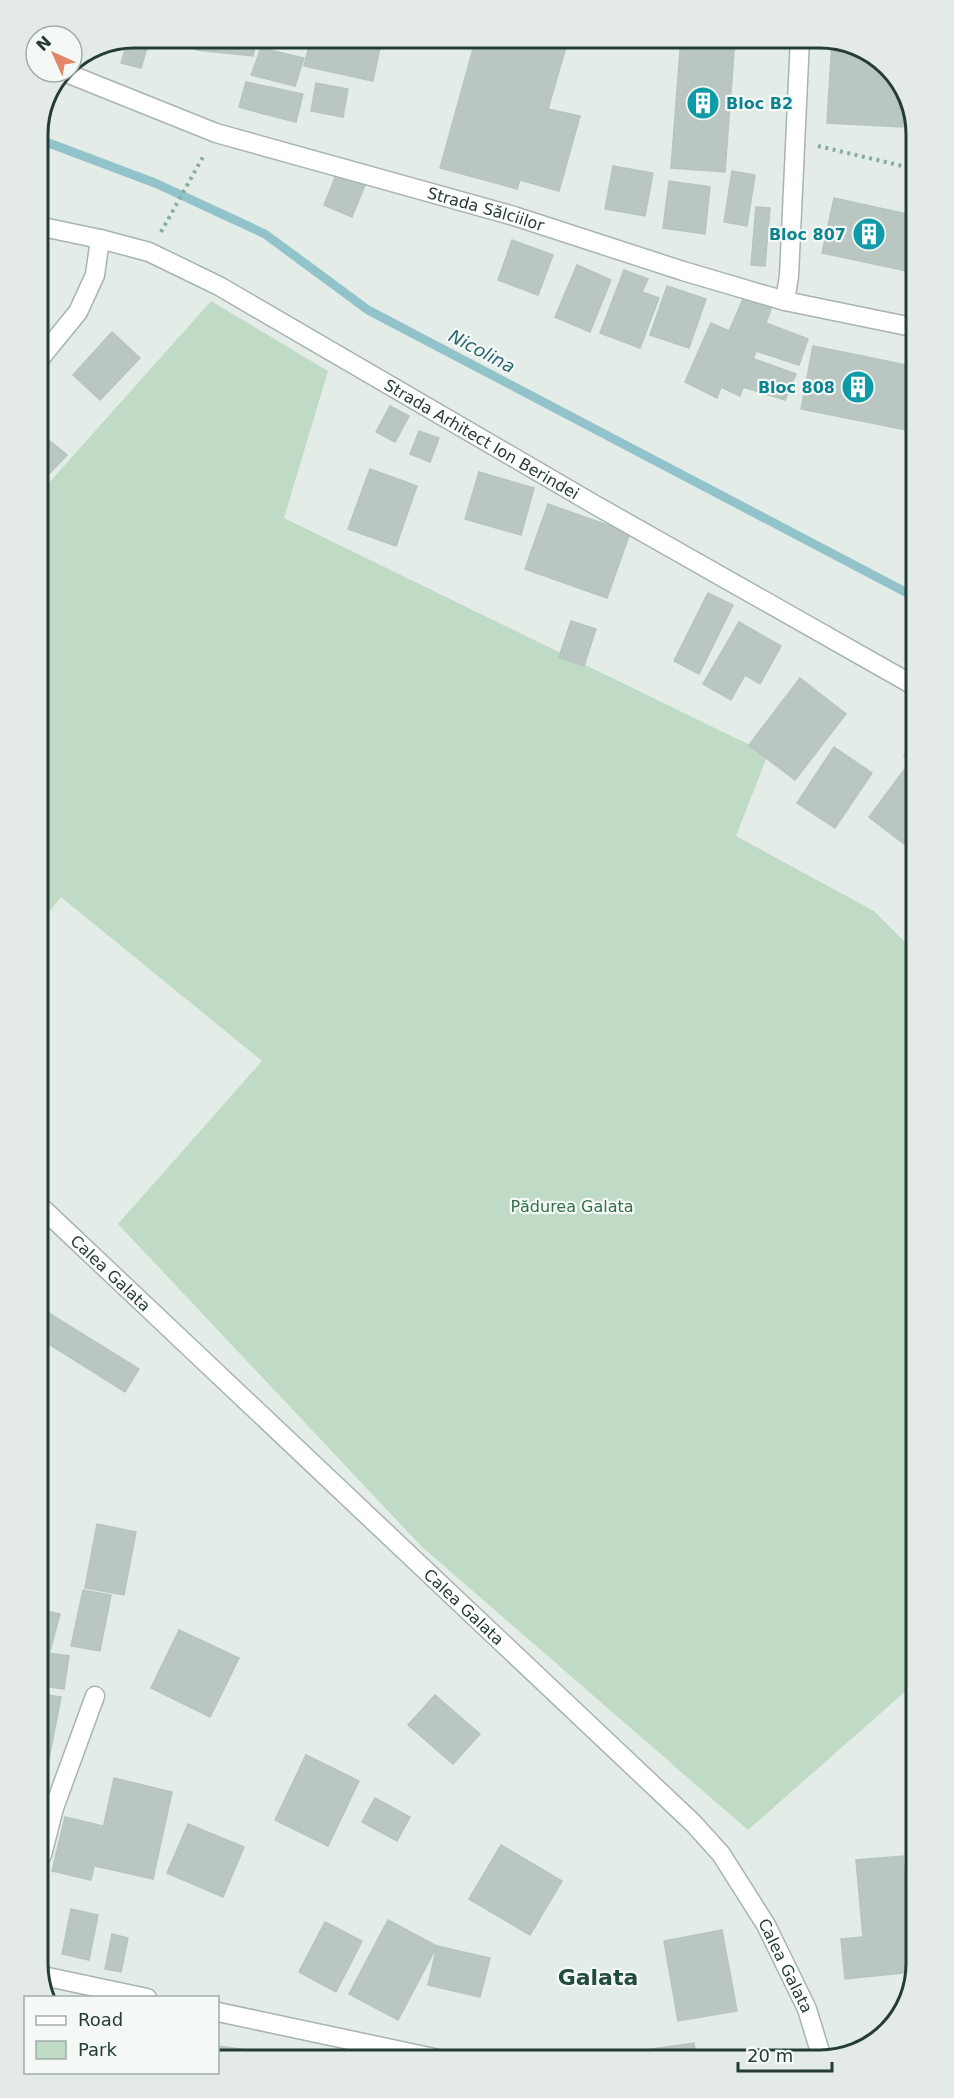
<svg xmlns="http://www.w3.org/2000/svg" width="954" height="2098" font-family="'DejaVu Sans',sans-serif">
	<style>
		.green { fill: #bfdbc6 }
		.lines { fill: none; stroke-linecap: round; stroke-linejoin: round }
		.stream { stroke: #92c3cb; stroke-width: 9 }
		.building { fill: #bac6c1; stroke: #b7c5bf; stroke-width: 1.5 }
		.minor-casing { stroke: #a7b4af; stroke-width: 21 }
		.path { stroke: #88aca0; stroke-width: 4; stroke-dasharray: 3 4.5; stroke-linecap: butt }
		.minor { stroke: #fff; stroke-width: 18 }
		.labels { text-anchor: middle; dominant-baseline: central; stroke-width: 4.5; stroke-linejoin: round; paint-order: stroke }
		.culture-label { font-size: 16px; font-weight: bold; fill: #0d838f; stroke: #f4f9f6; text-anchor: end }
		.street-label { font-size: 16px; fill: #253c35; stroke: #f4f9f6 }
		.park-label { font-size: 16px; fill: #346e49; stroke: #f4f9f6 }
		.water-label { font-size: 18px; font-style: italic; fill: #266671; stroke: #f4f9f6 }
		.district-label { font-size: 22px; font-weight: bold; fill: #234c41; stroke: #f4f9f6 }
		.rim { fill: none; stroke: #253c35; stroke-width: 3 }
	</style>
	<rect width="100%" height="100%" fill="#e4ece8"/>
	<!-- green -->
	<polygon class="green" points="211,301 328,371 284,518 768,754 736,836 874,911 914,951 916,1682 748,1830 421,1546 118,1224 262,1061 61,897 40,923 39,740 46,720 39,715 39,494"/>
	<g class="lines">
		<!-- stream -->
		<polyline class="stream" points="38,139 155,183 265,234 368,310 913,596"/>
	</g>
	<!-- building -->
	<g class="building">
		<polygon points="134,37 150,38 141,68 121,63 128,40"/>
		<polygon points="199,38 257,38 253,56 197,50"/>
		<polygon points="311,38 382,38 373,81 304,66"/>
		<polygon points="476,38 527,38 566,47 548,109 580,116 559,191 520,180 517,189 440,168"/>
		<polygon points="681,38 735,38 725,172 671,168"/>
		<polygon points="832,40 879,57 905,93 903,127 827,123"/>
		<polygon points="261,48 304,58 295,86 251,75"/>
		<polygon points="246,82 270,87 264,114 239,107"/>
		<polygon points="316,83 348,89 343,117 311,111"/>
		<polygon points="270,87 303,94 296,122 264,114"/>
		<polygon points="613,166 653,173 645,216 605,209"/>
		<polygon points="732,171 755,175 747,226 724,222"/>
		<polygon points="337,173 365,185 352,217 324,205"/>
		<polygon points="669,181 710,187 705,234 663,228"/>
		<polygon points="834,198 912,215 912,272 822,253"/>
		<polygon points="756,207 770,208 765,266 751,265"/>
		<polygon points="512,240 553,255 538,295 498,280"/>
		<polygon points="577,265 611,280 590,332 555,317"/>
		<polygon points="624,270 648,279 642,292 659,298 640,348 600,333"/>
		<polygon points="667,286 706,299 689,348 650,335"/>
		<polygon points="744,297 771,309 740,396 721,387 717,398 685,382 711,323 729,331"/>
		<polygon points="766,323 808,339 799,365 756,351"/>
		<polygon points="112,332 140,358 100,400 73,375"/>
		<polygon points="813,346 912,366 912,431 801,409"/>
		<polygon points="754,359 796,374 785,400 743,387"/>
		<polygon points="390,406 409,416 395,442 376,432"/>
		<polygon points="419,431 439,438 430,462 410,454"/>
		<polygon points="39,432 67,455 46,477 39,471"/>
		<polygon points="370,469 417,486 396,546 348,529"/>
		<polygon points="479,472 534,488 521,535 465,519"/>
		<polygon points="548,504 630,533 607,598 525,569"/>
		<polygon points="708,593 733,605 699,674 674,661"/>
		<polygon points="571,621 596,629 584,666 559,657"/>
		<polygon points="739,622 781,646 760,684 745,675 731,700 703,684"/>
		<polygon points="800,678 846,714 795,780 749,745"/>
		<polygon points="913,743 913,762 904,755"/>
		<polygon points="834,747 872,773 835,828 797,803"/>
		<polygon points="904,770 913,776 913,832 904,844 869,817"/>
		<polygon points="47,1312 139,1369 125,1392 41,1339 41,1322"/>
		<polygon points="97,1524 136,1532 124,1595 85,1588"/>
		<polygon points="83,1590 111,1595 100,1651 71,1646"/>
		<polygon points="42,1610 60,1614 50,1651 42,1649"/>
		<polygon points="179,1630 239,1658 210,1717 151,1688"/>
		<polygon points="42,1652 69,1656 64,1689 42,1686"/>
		<polygon points="42,1694 61,1697 49,1759 42,1758"/>
		<polygon points="435,1695 480,1734 453,1764 408,1725"/>
		<polygon points="306,1755 359,1781 328,1846 275,1820"/>
		<polygon points="114,1778 172,1792 153,1879 95,1866"/>
		<polygon points="375,1798 410,1817 397,1841 362,1822"/>
		<polygon points="65,1817 103,1826 91,1880 52,1871"/>
		<polygon points="188,1824 244,1847 223,1897 167,1873"/>
		<polygon points="501,1845 562,1881 530,1935 469,1899"/>
		<polygon points="903,1856 912,1972 845,1979 841,1939 863,1937 856,1860"/>
		<polygon points="71,1909 98,1915 89,1960 62,1954"/>
		<polygon points="388,1920 437,1946 398,2020 349,1994"/>
		<polygon points="325,1922 362,1941 336,1992 299,1972"/>
		<polygon points="722,1930 737,2011 678,2021 664,1941"/>
		<polygon points="112,1934 128,1938 121,1972 105,1969"/>
		<polygon points="437,1946 490,1958 480,1997 428,1985"/>
		<polygon points="694,2043 696,2056 631,2057 631,2052"/>
		<polygon points="218,2046 285,2055 284,2059 218,2060"/>
	</g>
	<g class="lines">
		<defs>
			<g id="minor">
				<path id="s1" d="M64,72L216,133L514,216L683,271L785,301L912,327"/>
				<path id="s2" d="M38,226L100,239L149,252L219,286L597,506L913,685"/>
				<polyline points="785,301 789,276 800,38"/>
				<polyline points="38,361 78,312 95,275 100,239"/>
				<path id="s3" d="M41,1207L693,1823L721,1854L766,1925L807,2009L821,2055"/>
				<polyline points="42,1855 54,1808 95,1696"/>
				<polyline points="43,1976 147,1998"/>
				<polyline points="218,2012 434,2058"/>
			</g>
		</defs>
		<!-- minor casing -->
		<use href="#minor" class="minor-casing"/>
		<!-- path -->
		<g class="path">
			<polyline points="818,146 911,168"/>
			<polyline points="161,232 204,155"/>
		</g>
		<!-- minor -->
		<use href="#minor" class="minor"/>
	</g>
	<!-- icons -->
	<defs>
		<symbol id="building-disc" viewBox="-11 -11 22 22"><circle r="9.5" fill="#0f9aa8" stroke="#f4f9f6"/><path d="M-4-6H4V6H1V3H-1V6H-4ZM-2.5-4.3h1.7v1.8h-1.7ZM.8-4.3h1.7v1.8H.8ZM-2.5-1h1.7V.8h-1.7ZM.8-1h1.7V.8H.8Z" fill="#fff"/></symbol>
	</defs>
	<g fill-rule="evenodd">
		<use href="#building-disc" x="684" y="84" width="38" height="38"/>
		<use href="#building-disc" x="850" y="215" width="38" height="38"/>
		<use href="#building-disc" x="839" y="368" width="38" height="38"/>
	</g>
	<g class="labels">
		<!-- culture labels -->
		<g class="culture-label">
			<text x="726" y="103" text-anchor="start">Bloc B2</text>
			<text x="846" y="234">Bloc 807</text>
			<text x="835" y="387">Bloc 808</text>
		</g>
		<!-- street labels -->
		<g class="street-label">
			<text stroke="none"><textPath href="#s1" startOffset="444">Strada Sălciilor</textPath></text>
			<text stroke="none"><textPath href="#s2" startOffset="496">Strada Arhitect Ion Berindei</textPath></text>
			<text stroke="none"><textPath href="#s3" startOffset="96">Calea Galata</textPath></text>
			<text stroke="none"><textPath href="#s3" startOffset="582">Calea Galata</textPath></text>
			<text stroke="none"><textPath href="#s3" startOffset="1068">Calea Galata</textPath></text>
		</g>
		<!-- park labels -->
		<g class="park-label">
			<text x="572" y="1206">Pădurea Galata</text>
		</g>
		<!-- water labels -->
		<g class="water-label">
			<text transform="translate(482 351) rotate(28)">Nicolina</text>
		</g>
		<!-- district labels -->
		<g class="district-label">
			<text x="598" y="1977">Galata</text>
		</g>
	</g>
	<!-- crop -->
	<path d="M0 0H954V2098H0ZM134 48H820A86 86 0 0 1 906 134V1964A86 86 0 0 1 820 2050H134A86 86 0 0 1 48 1964V134A86 86 0 0 1 134 48Z" fill="#e3eae7" fill-rule="evenodd"/>
	<path class="rim" d="M134 48H820A86 86 0 0 1 906 134V1964A86 86 0 0 1 820 2050H134A86 86 0 0 1 48 1964V134A86 86 0 0 1 134 48Z"/>
	<!-- legend -->
	<rect x="24" y="1996" width="195" height="78" fill="#f4f9f6" stroke="#a1ada9" stroke-width="1.5"/>
	<rect x="36" y="2016" width="30" height="9" fill="#ffffff" stroke="#a1ada9" stroke-width="1.5"/>
	<text x="78" y="2026" font-size="18" fill="#253c35">Road</text>
	<rect x="36" y="2041" width="30" height="18" fill="#bfdbc6" stroke="#a1ada9" stroke-width="1.5"/>
	<text x="78" y="2056" font-size="18" fill="#253c35">Park</text>
	<!-- north arrow -->
	<g transform="translate(54 54) rotate(315)"><circle r="28" fill="#f4f9f6" stroke="#a1ada9" stroke-width="1.5"/>
	<path d="M0-4.5L10 22L0 15L-10 22Z" fill="#e3866b"/>
	<text y="-9" font-size="16" font-weight="bold" text-anchor="middle" fill="#253c35">N</text>
	</g>
	<!-- scale -->
	<path d="M738 2062v9h94v-9" fill="none" stroke="#253c35" stroke-width="3"/>
	<text x="747" y="2062" font-size="18" fill="#253c35" stroke="#f4f9f6" stroke-width="4.5" paint-order="stroke">20 m</text>
</svg>
